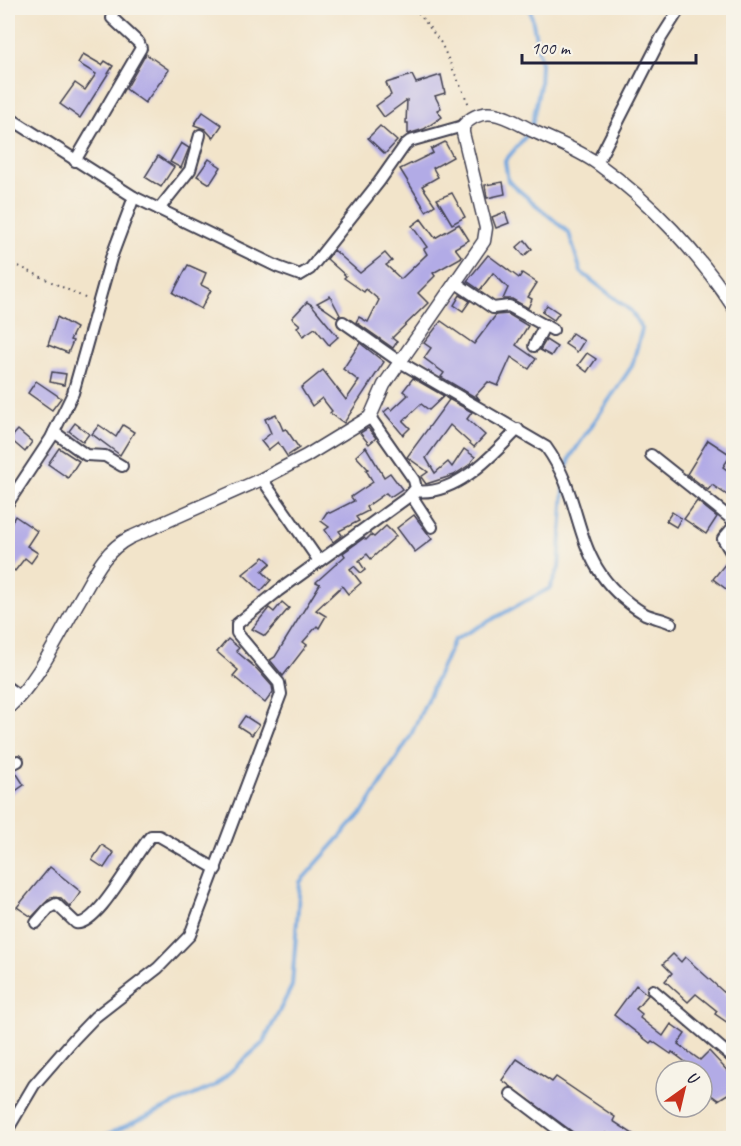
<svg xmlns="http://www.w3.org/2000/svg" width="741" height="1146" font-family="Caveat,sans-serif">
	<style>
		.lines { fill: none; stroke-linecap: round; stroke-linejoin: round }
		.stream { stroke: #71a5de; stroke-width: 4 }
		.building { fill: #b2abe6 }
		.minor-casing { stroke: #413f50; stroke-width: 14 }
		.tertiary-casing { stroke: #413f50; stroke-width: 15 }
		.path { stroke: #413f50; stroke-width: 2; stroke-dasharray: 1.5 4.5; stroke-linecap: butt }
		.minor { stroke: #fff; stroke-width: 10 }
		.tertiary { stroke: #fff; stroke-width: 12 }
	</style>
	<rect width="100%" height="100%" fill="#f7f3e8"/>
	<filter id="ink" filterUnits="userSpaceOnUse"><feTurbulence type="fractalNoise" baseFrequency=".0167" numOctaves="2"/><feDisplacementMap in="SourceGraphic" scale="12" xChannelSelector="R" yChannelSelector="G"/><feConvolveMatrix kernelMatrix="1 2 1 2 8 2 1 2 1" color-interpolation-filters="sRGB"/></filter>
	<filter id="wash" filterUnits="userSpaceOnUse"><feTurbulence type="fractalNoise" baseFrequency=".008" numOctaves="4" result="noise"/><feDisplacementMap in="SourceGraphic" scale="24" xChannelSelector="R" yChannelSelector="G"/><feGaussianBlur stdDeviation="1.35" result="paint"/><feColorMatrix in="noise" values="0 0 0 0 0 0 0 0 0 0 0 0 0 0 0 0 0 1.4 0 .05"/><feComposite in="paint" operator="in"/></filter>
	<g filter="url(#wash)">
		<rect width="100%" height="100%" fill="#f2e4ca"/>
		<g class="lines">
			<!-- stream -->
			<g class="stream">
				<polyline points="530,8 541,64 540,85 531,130 505,161 508,181 569,233 581,272 631,311 642,329 632,366 571,456 564,474"/>
				<polyline points="103,1138 106,1135 214,1086 263,1043 292,986 300,882 365,809 410,737 454,640 550,588 559,568 564,488"/>
			</g>
		</g>
		<g id="blocks">
			<!-- building -->
			<g class="building">
				<polygon points="83,54 102,65 105,61 113,66 80,118 60,104 75,83 85,90 96,74 78,63"/>
				<polygon points="146,54 169,70 145,103 126,89"/>
				<polygon points="412,75 416,83 441,75 445,93 435,96 441,108 437,110 442,117 424,129 408,134 408,123 406,123 407,100 384,117 376,106 391,95 386,83"/>
				<polygon points="203,112 222,125 213,138 205,129 194,125"/>
				<polygon points="380,126 397,141 385,154 368,138"/>
				<polygon points="445,142 453,157 433,168 438,177 422,186 435,205 426,211 400,169 433,153 431,149"/>
				<polygon points="181,143 189,148 181,168 170,162"/>
				<polygon points="158,156 174,167 161,187 145,177"/>
				<polygon points="209,159 221,167 210,184 197,176"/>
				<polygon points="503,182 505,194 487,198 485,185"/>
				<polygon points="452,193 465,217 452,224 437,199"/>
				<polygon points="505,212 509,223 496,228 492,217"/>
				<polygon points="421,219 435,238 459,224 469,240 455,248 462,257 433,273 435,276 418,293 428,303 392,338 397,342 393,348 356,322 359,317 368,322 379,300 366,289 364,292 344,278 346,276 327,259 334,250 360,273 385,253 392,261 386,265 401,279 427,254 424,249 427,247 412,226"/>
				<polygon points="525,240 532,249 524,256 517,247"/>
				<polygon points="488,255 519,278 522,273 537,283 528,297 532,299 528,308 512,299 503,299 508,288 493,273 480,290 467,281"/>
				<polygon points="188,265 206,273 201,285 211,290 201,309 173,293"/>
				<polygon points="460,295 470,301 463,311 454,305"/>
				<polygon points="330,296 340,315 337,317 317,303"/>
				<polygon points="307,302 312,305 338,337 329,345 315,328 303,336 297,327 300,325 292,318"/>
				<polygon points="547,305 559,313 554,320 542,312"/>
				<polygon points="508,314 528,326 516,345 536,359 529,369 511,357 498,386 488,382 476,395 480,400 441,377 444,373 424,358 431,348 424,343 441,321 474,344 496,315"/>
				<polygon points="57,317 76,328 70,340 73,341 68,353 48,345"/>
				<polygon points="572,333 584,341 577,352 565,344"/>
				<polygon points="546,340 557,347 551,356 540,350"/>
				<polygon points="360,343 384,362 344,423 330,413 332,411 322,398 312,406 301,388 323,370 346,400 359,381 343,369"/>
				<polygon points="587,353 596,359 587,372 578,365"/>
				<polygon points="52,372 66,374 64,385 50,382"/>
				<polygon points="413,378 444,396 429,410 421,404 403,421 410,428 403,435 384,412 389,408 392,410 408,395 403,391"/>
				<polygon points="36,381 61,398 52,410 28,393"/>
				<polygon points="445,397 472,412 467,419 485,435 474,447 450,425 426,458 435,473 448,462 452,467 464,449 475,457 469,465 454,475 426,484 421,477 428,472 407,457 449,400"/>
				<polygon points="276,414 283,430 286,429 299,448 287,456 278,442 268,450 261,441 271,433 265,419"/>
				<polygon points="75,423 89,434 83,442 69,431"/>
				<polygon points="99,425 116,437 123,425 134,432 120,455 92,434"/>
				<polygon points="368,428 376,438 369,444 360,433"/>
				<polygon points="18,430 32,442 25,452 10,439"/>
				<polygon points="708,440 731,455 723,467 734,475 734,492 730,497 712,485 708,490 687,474"/>
				<polygon points="366,447 384,477 390,473 402,489 390,497 386,493 366,507 368,511 356,517 359,521 339,531 342,535 333,542 325,530 329,527 321,521 327,512 330,513 354,501 351,497 373,482 366,470 368,469 356,456"/>
				<polygon points="59,448 79,461 68,478 48,464"/>
				<polygon points="697,501 717,517 706,534 684,519"/>
				<polygon points="672,512 681,518 676,527 666,521"/>
				<polygon points="414,515 432,539 415,552 397,528"/>
				<polygon points="15,516 37,531 27,546 38,553 31,563 25,558 15,571 8,565 8,528"/>
				<polygon points="386,526 396,536 371,559 367,554 359,561 365,570 361,573 354,566 350,569 361,583 348,594 342,586 316,610 326,616 319,628 317,626 303,642 307,645 283,676 270,660 275,657 320,584 316,582 345,556 343,553 364,538 366,540 371,535 374,537"/>
				<polygon points="264,557 271,563 262,571 271,580 261,591 243,574"/>
				<polygon points="726,563 734,569 734,587 730,592 713,579"/>
				<polygon points="282,602 289,608 265,636 252,629 269,608 274,612"/>
				<polygon points="228,639 239,648 236,651 257,669 272,686 273,692 265,703 233,676 238,670 217,652"/>
				<polygon points="245,716 259,725 252,735 238,726"/>
				<polygon points="15,771 24,785 8,796 8,773"/>
				<polygon points="102,845 114,853 104,868 92,860"/>
				<polygon points="50,867 81,892 70,907 61,898 51,897 32,917 17,907"/>
				<polygon points="673,954 681,962 685,957 728,996 734,988 734,1027 715,1014 717,1011 696,994 688,1002 665,981 672,973 663,964"/>
				<polygon points="636,985 648,995 636,1009 642,1014 640,1018 663,1036 671,1024 685,1034 678,1044 700,1060 709,1051 734,1078 734,1090 718,1100 702,1088 702,1071 688,1071 692,1067 672,1052 671,1054 652,1041 650,1043 614,1015"/>
				<polygon points="517,1059 552,1082 556,1077 615,1117 613,1121 639,1138 615,1138 606,1133 602,1138 581,1138 502,1080"/>
			</g>
		</g>
	</g>
	<g filter="url(#ink)">
		<use href="#blocks" fill-opacity="0" stroke="#413f50" stroke-width="1.5"/>
		<g class="lines">
			<defs>
				<g id="minor">
					<polyline points="8,117 134,197 278,267 300,275 310,269 379,182 405,145 410,141 463,126"/>
					<polyline points="75,161 141,48 139,43 112,18 114,8"/>
					<polyline points="597,163 661,38 680,8"/>
					<polyline points="159,209 190,170 200,135"/>
					<polyline points="456,283 493,308 509,306 553,330"/>
					<path d="M343,322L400,362L546,447C590,508 567,567 645,614C654,618 663,619 671,623"/>
					<polyline points="534,346 545,325"/>
					<polyline points="54,432 86,455 105,456 122,466"/>
					<polyline points="651,455 734,521"/>
					<polyline points="262,479 319,561"/>
					<path d="M414,491C455,497 492,456 518,429"/>
					<polyline points="411,495 432,527"/>
					<polyline points="8,503 51,438 73,393 111,258 134,197"/>
					<polyline points="734,526 723,539 734,557"/>
					<polyline points="8,688 19,696"/>
					<polyline points="8,766 18,761"/>
					<path d="M36,923L49,908L56,904L76,923C98,927 136,851 151,836H159L216,869"/>
					<polyline points="653,990 734,1059"/>
					<polyline points="511,1094 569,1138"/>
					<polyline points="8,1129 34,1085 74,1039 95,1017 158,968 190,935 281,694 279,683 237,633 237,624 278,591 408,497 416,488 414,480 370,417"/>
				</g>
				<path id="tertiary" d="M8,708C39,680 59,635 80,599C94,575 104,551 129,538L262,479L306,456L370,417L384,385L484,241L486,228L463,133V126C485,101 509,119 533,131C554,141 579,150 598,164C650,201 700,255 734,308"/>
			</defs>
			<!-- minor casing -->
			<use href="#minor" class="minor-casing"/>
			<!-- tertiary casing -->
			<use href="#tertiary" class="tertiary-casing"/>
			<!-- path -->
			<g class="path">
				<polyline points="415,8 441,43 470,107"/>
				<polyline points="8,261 87,299"/>
			</g>
			<!-- minor -->
			<use href="#minor" class="minor"/>
			<!-- tertiary -->
			<use href="#tertiary" class="tertiary"/>
		</g>
	</g>
	<!-- margin -->
	<rect width="741" height="1146" fill="none" stroke="#f7f3e8" stroke-width="30"/>
	<!-- north arrow -->
	<g transform="translate(684 1089) rotate(34)"><circle r="28" fill="#f7f3e8" stroke="#a29fa3" stroke-width="1.5"/>
	<path d="M0-4.5L10 22L0 15L-10 22Z" fill="#c8321e"/>
	<text y="-9" font-size="16" font-weight="bold" text-anchor="middle" fill="#22223b">U</text>
	</g>
	<!-- scale -->
	<path d="M522 54v9h174v-9" fill="none" stroke="#22223b" stroke-width="3"/>
	<text x="531" y="54" font-size="18" fill="#22223b" stroke="#f7f3e8" stroke-width="4.5" paint-order="stroke">100 m</text>
</svg>
